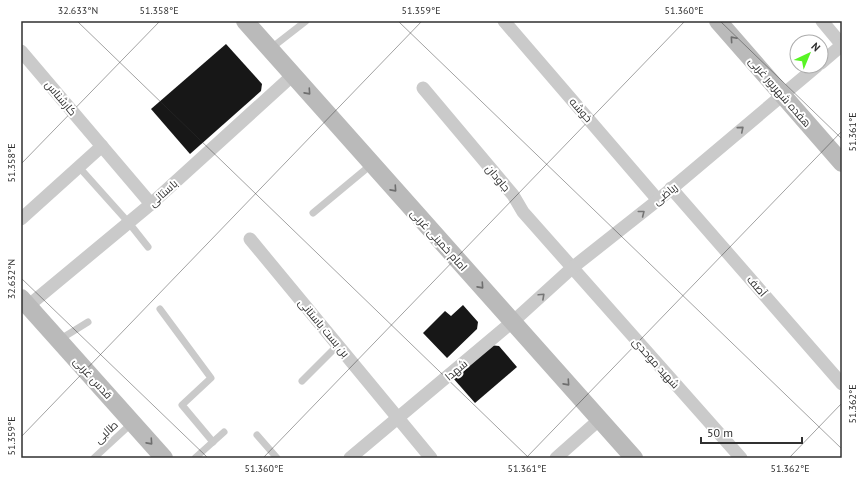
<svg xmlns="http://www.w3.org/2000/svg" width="863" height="479" font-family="'PT Sans',Cairo,sans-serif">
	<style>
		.building { fill: #171717 }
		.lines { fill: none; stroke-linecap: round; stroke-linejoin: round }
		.lane { stroke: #cacaca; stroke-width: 7 }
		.street { stroke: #cacaca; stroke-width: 13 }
		.secondary { stroke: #bababa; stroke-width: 18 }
		.oneway { stroke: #6e6e6e }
		.oneway2 { stroke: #757575 }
		.ticks { fill: none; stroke: #303030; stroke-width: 1; stroke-opacity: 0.45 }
		.labels { text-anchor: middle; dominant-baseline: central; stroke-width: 4; stroke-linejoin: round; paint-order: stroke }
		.street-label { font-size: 11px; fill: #303030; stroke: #fff }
		.neatline { fill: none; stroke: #303030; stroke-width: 1.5 }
		.ticks-label { font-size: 10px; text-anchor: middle; fill: #303030 }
	</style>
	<rect width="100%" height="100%" fill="#fff"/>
	<!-- building -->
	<g class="building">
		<polygon points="226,44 262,84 261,91 190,154 151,109"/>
		<polygon points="463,305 478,322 477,329 447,358 423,333 445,311 451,316"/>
		<polygon points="489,345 499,346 517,367 475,403 453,378"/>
	</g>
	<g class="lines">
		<!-- lane -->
		<g class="lane">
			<polyline points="270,49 306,21"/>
			<polyline points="78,166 129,223 148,247"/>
			<polyline points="313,213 372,164"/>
			<polyline points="160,309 211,378 182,405 213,442"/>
			<polyline points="59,340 88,322"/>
			<polyline points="302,381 338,345"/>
			<polyline points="257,435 277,458"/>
			<polyline points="94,458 132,423"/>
			<polyline points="195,458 224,432"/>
		</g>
		<!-- street -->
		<g class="street">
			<polyline points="504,21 658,200"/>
			<polyline points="822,21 842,45"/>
			<polyline points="21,51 151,204"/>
			<polyline points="821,63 842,45"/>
			<polyline points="423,88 513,195 523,212 741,458"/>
			<polyline points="671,188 842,384"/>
			<polyline points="21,219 102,146"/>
			<polyline points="250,239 431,458"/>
			<polyline points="28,306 151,204 293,75"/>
			<polyline points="350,458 518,317 572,268 658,200 817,66"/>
			<polyline points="556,458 600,419"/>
		</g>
		<!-- secondary -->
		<g class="secondary">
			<polyline points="245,21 634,458"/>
			<polyline points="718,21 842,163"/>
			<polyline points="21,298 164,458"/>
		</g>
	</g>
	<!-- one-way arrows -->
	<defs><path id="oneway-chevron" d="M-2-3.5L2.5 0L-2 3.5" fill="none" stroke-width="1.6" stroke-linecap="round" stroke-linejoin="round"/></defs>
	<g class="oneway">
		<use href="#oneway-chevron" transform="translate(733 39) rotate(-131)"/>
		<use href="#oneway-chevron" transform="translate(308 92) rotate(48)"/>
		<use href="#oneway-chevron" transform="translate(394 189) rotate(48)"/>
		<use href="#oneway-chevron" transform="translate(481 286) rotate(48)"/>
		<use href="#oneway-chevron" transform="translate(567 383) rotate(48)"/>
		<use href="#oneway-chevron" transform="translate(150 442) rotate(48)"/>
	</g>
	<g class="oneway2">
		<use href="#oneway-chevron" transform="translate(741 129) rotate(-40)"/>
		<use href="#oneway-chevron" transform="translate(642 213) rotate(-38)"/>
		<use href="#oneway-chevron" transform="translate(542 296) rotate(-43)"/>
	</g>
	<!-- ticks -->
	<path class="ticks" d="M77,21L529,458M398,21L842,449M720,21L842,139M21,164L160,21M21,278L208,458M21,437L422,21M263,458L685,21M526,458L842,131M789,458L842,403"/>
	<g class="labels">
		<!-- street labels -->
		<g class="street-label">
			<text transform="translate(780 92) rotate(49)">هفده شهریور غربی</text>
			<text transform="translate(61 98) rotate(50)">کارشناس</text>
			<text transform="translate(581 110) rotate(49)">خوشه</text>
			<text transform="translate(498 178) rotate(50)">جاودان</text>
			<text transform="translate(163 193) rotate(-42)">باستانی</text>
			<text transform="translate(665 194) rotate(-39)">ریاضی</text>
			<text transform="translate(439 240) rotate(48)">امام خمینی غربی</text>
			<text transform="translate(757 286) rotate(49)">آصف</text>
			<text transform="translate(324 328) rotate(50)">بن بست باستانی</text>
			<text transform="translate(656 363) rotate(48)">شهید موحدی</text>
			<text transform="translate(456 370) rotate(-40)">شهدا</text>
			<text transform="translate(93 378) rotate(48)">قدس غربی</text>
			<text transform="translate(106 432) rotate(-43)">طالبی</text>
		</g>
	</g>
	<!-- border -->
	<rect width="863" height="479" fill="none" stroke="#ffffff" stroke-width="44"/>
	<!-- north arrow -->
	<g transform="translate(809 54) rotate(44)"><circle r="19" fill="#ffffff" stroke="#acacac"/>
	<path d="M0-3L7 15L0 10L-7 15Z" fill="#58f424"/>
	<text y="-6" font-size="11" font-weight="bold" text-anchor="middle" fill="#303030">N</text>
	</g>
	<!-- scale -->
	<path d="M701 437v6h101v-6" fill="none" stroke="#303030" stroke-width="2"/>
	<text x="707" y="437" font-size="12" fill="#303030" stroke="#ffffff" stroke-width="3" paint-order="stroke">50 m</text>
	<rect x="22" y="22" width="819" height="435" class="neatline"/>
	<g class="ticks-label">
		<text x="78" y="14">32.633°N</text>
		<text x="159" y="14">51.358°E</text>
		<text x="421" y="14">51.359°E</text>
		<text x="684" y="14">51.360°E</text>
		<text transform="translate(852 132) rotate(-90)" y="4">51.361°E</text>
		<text transform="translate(11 163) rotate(-90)" y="4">51.358°E</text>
		<text transform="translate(11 279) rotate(-90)" y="4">32.632°N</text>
		<text transform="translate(852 404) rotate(-90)" y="4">51.362°E</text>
		<text transform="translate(11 436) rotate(-90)" y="4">51.359°E</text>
		<text x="264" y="472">51.360°E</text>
		<text x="527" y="472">51.361°E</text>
		<text x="790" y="472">51.362°E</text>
	</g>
</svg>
